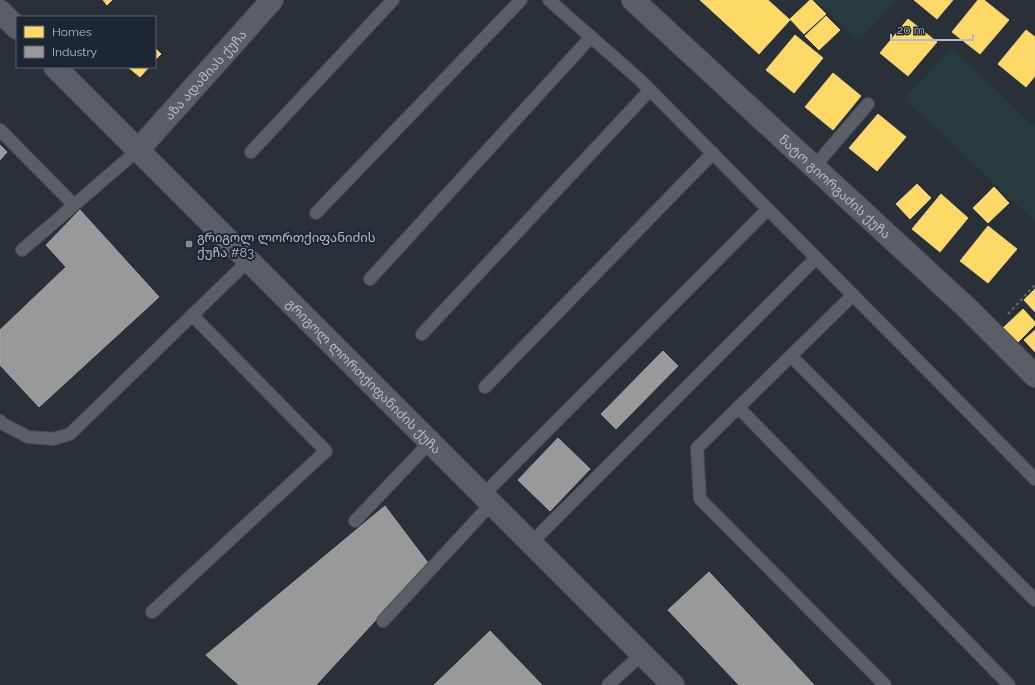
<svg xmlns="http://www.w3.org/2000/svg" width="1035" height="685" font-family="Raleway,'Noto Sans Georgian',sans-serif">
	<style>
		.green { fill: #273a3e }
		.homes { fill: #ffd966; stroke: #e8d084 }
		.industry { fill: #999; stroke: #a1a4a7 }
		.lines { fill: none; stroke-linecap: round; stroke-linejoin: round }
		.service-casing { stroke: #484c53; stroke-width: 14 }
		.minor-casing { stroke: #484c53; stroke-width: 24 }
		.tertiary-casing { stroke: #484c53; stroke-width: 24 }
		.path { stroke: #5d636a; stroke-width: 2.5; stroke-dasharray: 3 3; stroke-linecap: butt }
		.service { stroke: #5a5e66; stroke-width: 12 }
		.minor { stroke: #5a5e66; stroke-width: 22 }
		.tertiary { stroke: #5a5e66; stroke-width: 22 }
		.poi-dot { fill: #848b96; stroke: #1d2633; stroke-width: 1.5 }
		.labels { text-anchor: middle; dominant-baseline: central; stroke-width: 4; stroke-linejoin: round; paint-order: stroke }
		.street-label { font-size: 13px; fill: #b4bcc9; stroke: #1d2633 }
		.poi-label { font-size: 13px; fill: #b4bcc9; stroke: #1d2633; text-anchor: start }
	</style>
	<rect width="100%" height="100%" fill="#2a3038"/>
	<!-- green -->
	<g class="green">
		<polygon points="814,0 897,0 859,41"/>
		<polygon points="952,48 1035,127 1035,222 904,99"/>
	</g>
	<!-- homes -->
	<g class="homes">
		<polygon points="103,0 112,0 107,5"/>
		<polygon points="700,0 768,0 790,20 759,54"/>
		<polygon points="810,0 812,0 826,14 804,34 790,19"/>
		<polygon points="914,0 953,0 937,19"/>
		<polygon points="978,0 984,0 1009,20 980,54 952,32"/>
		<polygon points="826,16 840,30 819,50 805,36"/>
		<polygon points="908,19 937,42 908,76 880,53"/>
		<polygon points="1026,30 1035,37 1035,76 1026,87 998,64"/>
		<polygon points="795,35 823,58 794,93 766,70"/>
		<polygon points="155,48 161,54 155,60"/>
		<polygon points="128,67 149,67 140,77"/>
		<polygon points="833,73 861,96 833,130 805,107"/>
		<polygon points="878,114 906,137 877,171 849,148"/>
		<polygon points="917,184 931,198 910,219 896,204"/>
		<polygon points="994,187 1009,203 988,223 973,208"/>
		<polygon points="941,194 968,218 940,252 912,229"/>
		<polygon points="988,226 1017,249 988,283 960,261"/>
		<polygon points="1035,289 1035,312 1024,300"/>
		<polygon points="1023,309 1035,322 1035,325 1016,344 1002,329"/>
		<polygon points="1035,330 1035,352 1024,340"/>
	</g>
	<!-- industry -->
	<g class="industry">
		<polygon points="0,145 7,152 0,160"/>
		<polygon points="80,210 159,297 39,407 0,365 0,330 66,267 46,245"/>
		<polygon points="663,351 678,366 616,429 601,414"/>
		<polygon points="558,438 590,469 550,511 518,480"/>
		<polygon points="385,506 428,563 316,685 239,685 206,655"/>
		<polygon points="709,572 814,685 739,685 668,610"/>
		<polygon points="490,631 542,685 434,685"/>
	</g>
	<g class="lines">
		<defs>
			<g id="service">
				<polyline points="549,0 640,80 1035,479"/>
				<polyline points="0,130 74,205"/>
				<polyline points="251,152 393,0"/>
				<polyline points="814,167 868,104"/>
				<polyline points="316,213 521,0"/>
				<polyline points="22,250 138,150"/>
				<polyline points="370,279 591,37"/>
				<polyline points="853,295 697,448 700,499 885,685"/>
				<polyline points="422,334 650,90"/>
				<polyline points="791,356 1035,600"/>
				<polyline points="485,387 713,153"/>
				<polyline points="738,407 1009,685"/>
				<polyline points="0,421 3,424 28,437 53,439 70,434 248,261"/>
				<polyline points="483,495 768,209"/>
				<polyline points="355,521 430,442"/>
				<polyline points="531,543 816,258"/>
				<polyline points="152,612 326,451 192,315"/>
				<polyline points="383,621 492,503"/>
				<polyline points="608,685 642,654"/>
			</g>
			<g id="minor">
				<path id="s1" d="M633,0L967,308L1035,376"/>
				<path id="s2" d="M138,150L272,0"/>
			</g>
			<g id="tertiary">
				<polyline points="0,11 17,28"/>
				<path id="s3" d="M55,67L673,685"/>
			</g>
		</defs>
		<!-- service casing -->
		<use href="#service" class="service-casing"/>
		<!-- minor casing -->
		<use href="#minor" class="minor-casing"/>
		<!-- tertiary casing -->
		<use href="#tertiary" class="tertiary-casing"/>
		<!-- path -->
		<polyline class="path" points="1008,314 1035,285"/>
		<!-- service -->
		<use href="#service" class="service"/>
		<!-- minor -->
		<use href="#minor" class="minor"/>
		<!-- tertiary -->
		<use href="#tertiary" class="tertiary"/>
	</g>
	<!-- markers -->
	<rect class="poi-dot" x="185" y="240" width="8" height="8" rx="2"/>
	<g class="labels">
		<!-- street labels -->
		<g class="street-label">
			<text stroke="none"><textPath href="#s2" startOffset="101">აზა ადამიას ქუჩა</textPath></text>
			<text stroke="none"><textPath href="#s1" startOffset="275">ნატო გიორგაძის ქუჩა</textPath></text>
			<text stroke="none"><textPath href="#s3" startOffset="437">გრიგოლ ლორთქიფანიძის ქუჩა</textPath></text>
		</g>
		<!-- poi labels -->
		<g class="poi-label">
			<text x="197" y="237">გრიგოლ ლორთქიფანიძის<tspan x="197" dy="15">ქუჩა #83</tspan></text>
		</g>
	</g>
	<!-- legend -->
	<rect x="16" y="16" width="140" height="52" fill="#1d2633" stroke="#59626f"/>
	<rect x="24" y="26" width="20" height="12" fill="#ffd966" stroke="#59626f"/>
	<text x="52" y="36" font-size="12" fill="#b4bcc9">Homes</text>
	<rect x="24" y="46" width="20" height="12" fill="#999999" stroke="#59626f"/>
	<text x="52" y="56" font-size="12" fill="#b4bcc9">Industry</text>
	<!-- scale -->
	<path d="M891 34v6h82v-6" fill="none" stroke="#b4bcc9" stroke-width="2"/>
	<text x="897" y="34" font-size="12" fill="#b4bcc9" stroke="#1d2633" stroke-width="3" paint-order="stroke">20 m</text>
</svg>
